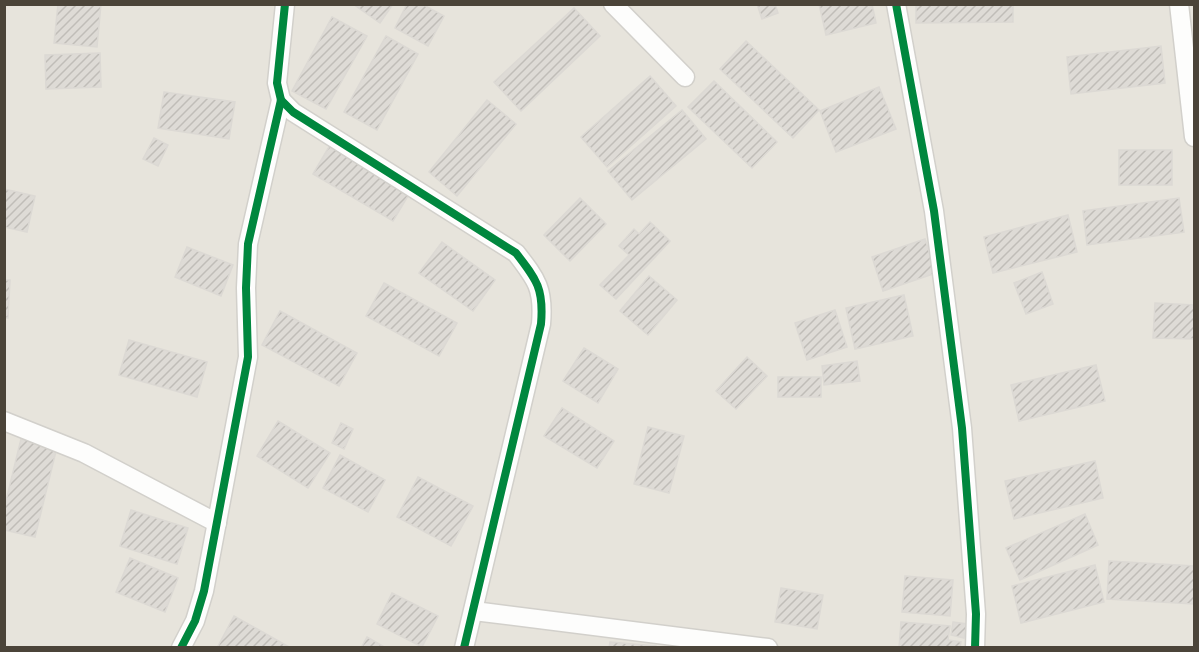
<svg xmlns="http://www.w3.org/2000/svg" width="1199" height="652" font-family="Quicksand,sans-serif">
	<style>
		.residential { fill: #e7e4dc }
		.building { fill: url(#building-hatch); stroke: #dcd9d4; stroke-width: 1.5 }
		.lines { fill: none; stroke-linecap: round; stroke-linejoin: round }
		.minor-casing { stroke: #d2d0cb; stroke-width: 21 }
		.minor { stroke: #fdfdfc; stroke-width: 18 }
		.cycleway-casing { stroke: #fff; stroke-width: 11 }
		.cycleway { stroke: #00873e; stroke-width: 8 }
	</style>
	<defs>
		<pattern id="building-hatch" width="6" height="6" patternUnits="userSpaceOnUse" patternTransform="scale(1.5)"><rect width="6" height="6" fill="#dedbd6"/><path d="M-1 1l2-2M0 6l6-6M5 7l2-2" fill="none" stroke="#c0bdb8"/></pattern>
	</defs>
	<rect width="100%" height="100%" fill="#f4f2ee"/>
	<!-- residential -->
	<rect class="residential" x="5" y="5" width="1189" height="642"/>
	<!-- building -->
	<g class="building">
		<polygon points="58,4 101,4 97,47 54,43"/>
		<polygon points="353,4 393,4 380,23"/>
		<polygon points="407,4 422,4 444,16 428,46 395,28"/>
		<polygon points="757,4 775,4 778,13 762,19"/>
		<polygon points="819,4 872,4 876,23 826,35"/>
		<polygon points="916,4 1013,4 1013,22 916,23"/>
		<polygon points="574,8 600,36 521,111 494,82"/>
		<polygon points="332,17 367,36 326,109 292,91"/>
		<polygon points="386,36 418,54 377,130 344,112"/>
		<polygon points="746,41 819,110 793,138 720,69"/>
		<polygon points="1161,46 1165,83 1071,94 1067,57"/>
		<polygon points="100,53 101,87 46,89 45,55"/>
		<polygon points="650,76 676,106 607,167 581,137"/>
		<polygon points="714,81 777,142 752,168 688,107"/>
		<polygon points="879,87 896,129 836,152 820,111"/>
		<polygon points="164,92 235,102 229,139 158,128"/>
		<polygon points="487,100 516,124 457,196 429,172"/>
		<polygon points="682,110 706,139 632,200 608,171"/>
		<polygon points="154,138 168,145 158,166 143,159"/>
		<polygon points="330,145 411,191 393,221 313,174"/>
		<rect x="1119" y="150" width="53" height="35"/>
		<polygon points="4,189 35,196 27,232 4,227"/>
		<polygon points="580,198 606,224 570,261 544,235"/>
		<polygon points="1179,198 1184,232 1087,245 1083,211"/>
		<polygon points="1068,215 1077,252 993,273 984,237"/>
		<polygon points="650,222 670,241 616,299 600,285 629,255 619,246 634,229 639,234"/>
		<polygon points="925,239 936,273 883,291 872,257"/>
		<polygon points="442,242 495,280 473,311 419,273"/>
		<polygon points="187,247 233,265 221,296 175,277"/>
		<polygon points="1042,272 1053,304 1026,314 1014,283"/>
		<polygon points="649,276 677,300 648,335 620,311"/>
		<polygon points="4,280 10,280 8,318 4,318"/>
		<polygon points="384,283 457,323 439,356 366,316"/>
		<polygon points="904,295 913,336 855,349 846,308"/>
		<polygon points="1155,303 1194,305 1194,339 1153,338"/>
		<polygon points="835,310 847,347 807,360 795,323"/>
		<polygon points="280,311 357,353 339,386 262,345"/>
		<polygon points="129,340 207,362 197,397 119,375"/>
		<polygon points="584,348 618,369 598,403 563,381"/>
		<polygon points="747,357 767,376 736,409 716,391"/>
		<polygon points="857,361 860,381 824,385 822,366"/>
		<polygon points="1096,365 1105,401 1019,421 1011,385"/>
		<rect x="778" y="377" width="43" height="20"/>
		<polygon points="562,408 614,441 597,468 544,436"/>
		<polygon points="278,421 330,453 308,488 257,456"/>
		<polygon points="341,423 353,429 344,449 332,443"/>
		<polygon points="648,427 684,436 669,493 634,484"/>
		<polygon points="21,439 57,447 35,537 4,530 4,509"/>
		<polygon points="340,455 385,480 368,512 323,488"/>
		<polygon points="1095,461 1103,498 1014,519 1005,481"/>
		<polygon points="418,477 473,506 451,546 397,517"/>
		<polygon points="131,510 188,528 177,564 120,546"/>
		<polygon points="1085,514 1098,545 1020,580 1006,548"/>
		<polygon points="130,558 178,578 165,612 116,592"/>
		<polygon points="1109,561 1194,566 1194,604 1107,599"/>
		<polygon points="1095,565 1104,602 1021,623 1012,586"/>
		<polygon points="905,576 953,580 950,616 902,612"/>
		<polygon points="781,588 823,595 817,629 775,622"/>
		<polygon points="392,593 438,616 422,647 377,624"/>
		<polygon points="234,616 291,648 217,648"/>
		<polygon points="901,622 950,626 948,640 961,642 960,648 899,648"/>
		<polygon points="953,622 967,624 964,638 951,635"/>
		<polygon points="367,637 386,648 361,648"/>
		<polygon points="610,642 656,646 656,648 609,648"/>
	</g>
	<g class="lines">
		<defs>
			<g id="minor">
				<polyline points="613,4 685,77"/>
				<polyline points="896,4 934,211 962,428 976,614 975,648"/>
				<polyline points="1179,4 1194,137"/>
				<path d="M281,100L293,112L516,253C537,280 544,289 541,324L464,648"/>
				<polyline points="4,421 84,453 217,523"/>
				<polyline points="474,611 768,648"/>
				<polyline points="181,648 195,621 204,591 248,357 246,288 248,244 281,100 277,83 285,4"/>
			</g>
		</defs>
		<!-- minor casing -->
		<use href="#minor" class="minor-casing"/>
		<!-- minor -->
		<use href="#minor" class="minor"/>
		<defs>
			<g id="cycleway">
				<polyline points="896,4 934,211 962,428 976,614 975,648"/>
				<path d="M281,100L293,112L516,253C537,280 544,289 541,324L464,648"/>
				<polyline points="181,648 195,621 204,591 248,357 246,288 248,244 281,100 277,83 285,4"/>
			</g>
		</defs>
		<!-- cycleway casing -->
		<use href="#cycleway" class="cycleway-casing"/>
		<!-- cycleway -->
		<use href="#cycleway" class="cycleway"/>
	</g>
	<!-- border -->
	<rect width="1199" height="652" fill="none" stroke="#4b4439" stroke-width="12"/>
</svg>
